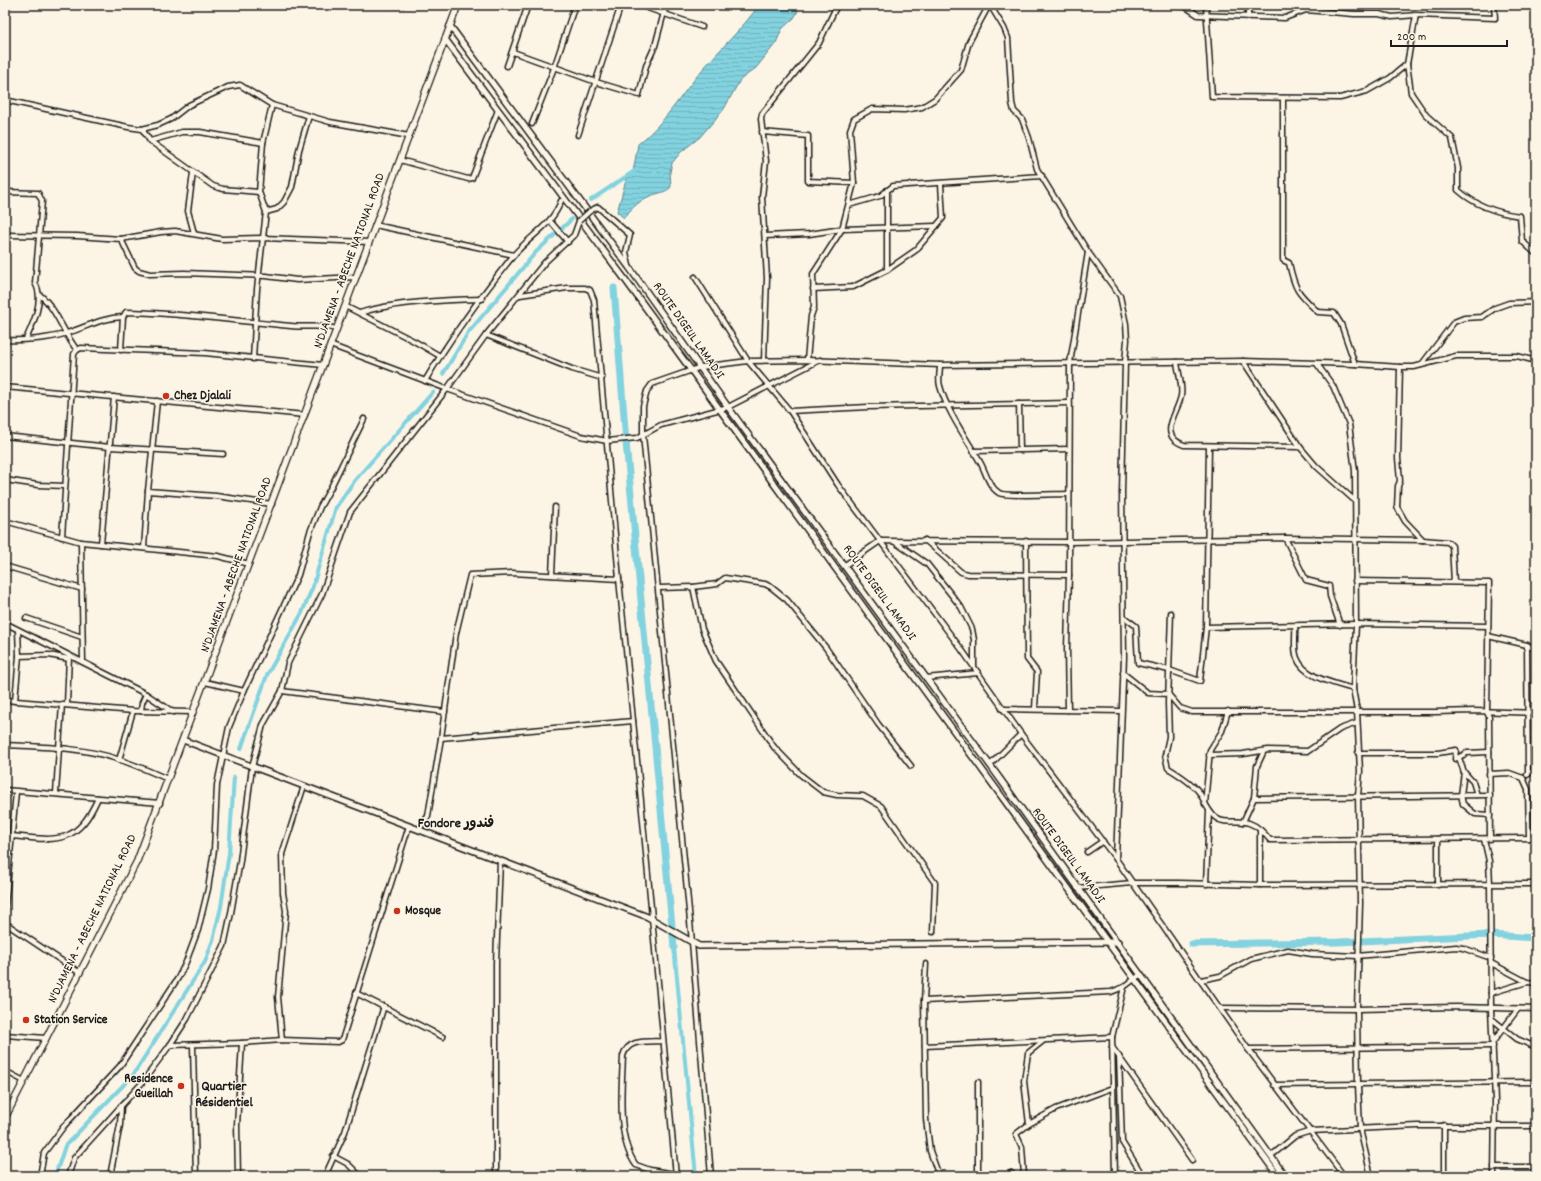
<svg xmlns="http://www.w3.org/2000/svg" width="1541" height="1181" font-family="Dekko,'Playpen Sans Arabic',sans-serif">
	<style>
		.industrial { fill: url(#industrial-grid) }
		.water { fill: url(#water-rules); stroke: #5a8991 }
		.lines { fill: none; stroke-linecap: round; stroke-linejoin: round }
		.stream { stroke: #5a8991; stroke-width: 1 }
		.canal { stroke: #83d2df; stroke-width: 4 }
		.river { stroke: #83d2df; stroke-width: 7 }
		.minor-casing { stroke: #1c1c1c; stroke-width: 7 }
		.major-casing { stroke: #1c1c1c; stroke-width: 8 }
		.highway-casing { stroke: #1c1c1c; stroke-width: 8 }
		.minor { stroke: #fcf5e5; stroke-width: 4 }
		.major { stroke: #fcf5e5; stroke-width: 5 }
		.highway { stroke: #fcf5e5; stroke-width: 5.5 }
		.minor-bridge-casing { stroke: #1c1c1c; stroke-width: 7; stroke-linecap: butt }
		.minor-bridge { stroke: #fcf5e5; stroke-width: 4 }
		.poi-dot { fill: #c8321e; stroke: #fcf5e5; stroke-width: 1.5 }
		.labels { text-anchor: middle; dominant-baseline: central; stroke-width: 3; stroke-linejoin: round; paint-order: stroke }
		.street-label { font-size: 13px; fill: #1c1c1c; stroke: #fcf5e5 }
		.poi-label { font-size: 13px; font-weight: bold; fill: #1c1c1c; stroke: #fcf5e5; text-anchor: start }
		.neighbourhood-label { font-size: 14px; font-weight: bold; fill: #1c1c1c; stroke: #fcf5e5 }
	</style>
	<defs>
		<pattern id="industrial-grid" width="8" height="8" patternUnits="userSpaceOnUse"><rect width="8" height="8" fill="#f3ddd0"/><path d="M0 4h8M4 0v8" fill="none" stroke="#d0bdb2"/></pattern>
		<pattern id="water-rules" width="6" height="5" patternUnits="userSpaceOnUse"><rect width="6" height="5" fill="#83d2df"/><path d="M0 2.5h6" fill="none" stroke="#71b4bf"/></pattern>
	</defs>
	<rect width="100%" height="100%" fill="#fcf5e5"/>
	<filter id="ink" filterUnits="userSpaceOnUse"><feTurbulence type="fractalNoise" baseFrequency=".025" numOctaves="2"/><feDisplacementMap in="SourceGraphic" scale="8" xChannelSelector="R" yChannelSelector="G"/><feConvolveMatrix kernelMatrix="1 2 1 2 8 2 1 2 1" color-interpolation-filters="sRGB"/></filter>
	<g filter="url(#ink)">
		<!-- industrial -->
		<polygon class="industrial" points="329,5 406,5 404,10"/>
		<!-- water -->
		<path class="water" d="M759,5H789L798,11L794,18L782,29L776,43L756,68L740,80L724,109L700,137L681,152L672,163L670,172L671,187C666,193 656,193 648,197C638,202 631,209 624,218L617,212L626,180L633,172L638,144C664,124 681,95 702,70C721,48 742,29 759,5Z"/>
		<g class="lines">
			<!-- stream -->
			<polyline class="stream" points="1526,5 1536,11"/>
			<!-- canal -->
			<g class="canal">
				<polyline points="591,200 636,170"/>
				<polyline points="443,374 468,333 536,252 572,219"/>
				<polyline points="241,749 267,675 302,613 313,586 336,507 355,480 433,392"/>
				<polyline points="674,947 696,1176"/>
				<polyline points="55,1176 65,1146 133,1075 205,962 213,940 221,907 229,853 234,777"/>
			</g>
			<!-- river -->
			<g class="river">
				<polyline points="614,288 626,442 674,947"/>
				<polyline points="1192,944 1339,942 1490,935 1536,938"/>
			</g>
			<defs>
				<g id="minor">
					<polyline points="639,5 702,27"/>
					<polyline points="990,5 1004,28 1008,38 1012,103 1014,111 1022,119 1029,138 1037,169 1088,252 1120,296 1126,324 1127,340 1125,362 1122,492 1124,657 1116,859"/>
					<polyline points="1183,5 1198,15 1285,18 1306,10 1354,14 1379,14 1392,17 1416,15 1495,18 1494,5"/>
					<polyline points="1206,5 1212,97 1340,98 1367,91 1390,78 1407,64"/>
					<path d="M1416,15L1407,64L1411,93L1426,115L1452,138L1458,168V190C1476,206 1497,213 1520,216L1522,241L1536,254"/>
					<polyline points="1248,17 1248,5"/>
					<polyline points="513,52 596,82 639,95 646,66 655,46 666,5"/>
					<polyline points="507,66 528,5"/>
					<path d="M1283,98V260L1289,263C1295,291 1298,293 1318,312L1334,313L1341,324L1355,364"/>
					<polyline points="5,100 128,127 142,129 158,125 171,119 189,105 228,87 240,85 272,105 330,122 409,136"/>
					<polyline points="532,124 554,68 575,5"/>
					<polyline points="142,129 150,141 213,186 223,189 259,192"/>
					<polyline points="762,132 808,136 808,181 854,183"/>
					<polyline points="578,135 621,5"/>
					<polyline points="150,141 182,132 200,132 263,143"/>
					<polyline points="400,160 468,179 472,178 498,110"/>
					<polyline points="193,173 188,211 194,233"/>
					<polyline points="887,190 887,270"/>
					<path d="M5,192L38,193L42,201L35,283C45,299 33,324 26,339"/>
					<polyline points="849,205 880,196 893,186 1042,176"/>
					<polyline points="590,211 598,207 630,235 626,252 629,266"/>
					<polyline points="266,212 259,192 263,143 272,105"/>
					<polyline points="550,221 568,242"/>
					<polyline points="375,225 514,255"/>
					<polyline points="5,235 77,236 121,239 161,232 175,231 222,239 263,238 369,242"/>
					<polyline points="765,236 809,234 842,229 936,226"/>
					<polyline points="121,239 135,268 139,271 150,274 184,273 266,276 297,280 356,277"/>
					<polyline points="695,277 748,361 790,411 838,485 962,650 1021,734 1116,859 1248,1049 1344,1176"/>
					<polyline points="813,289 853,287 887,270 916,250 943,218 941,184"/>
					<path d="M40,295C57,309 63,333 77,350"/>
					<polyline points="520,295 567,288 585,288 590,290 594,300 619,579 643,821 676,1176"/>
					<polyline points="345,306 414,341 440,356"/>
					<path d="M360,313C392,302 447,300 482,299"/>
					<polyline points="486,335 572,369 602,378"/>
					<path d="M5,340C22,341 50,339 67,333C87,327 100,318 123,317"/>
					<polyline points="330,345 447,389 581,436 607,441 637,438 661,425 728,407 820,360"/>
					<path d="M121,350L123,317L126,312C182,313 236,321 291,326C306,328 323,324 336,329"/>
					<polyline points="253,359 257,289 266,212 277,209 284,202 292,187 299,150 309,116"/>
					<polyline points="764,360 767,278 762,197 766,161 761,119 762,114 819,43 837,5"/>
					<polyline points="807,360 811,316 814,307 813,274 842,229 854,183 850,130 854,119 872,109 904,110 922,107 935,99 961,70 969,42 989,5"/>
					<polyline points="1243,361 1300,447 1316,466 1354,500"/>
					<path d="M1177,362C1178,372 1183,386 1181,396C1177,415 1157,435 1184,445L1300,447"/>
					<polyline points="1317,364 1333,386 1349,424 1355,471 1356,624 1353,689 1357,711 1360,771 1358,796 1360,903 1357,1009 1358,1085 1360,1129 1371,1176"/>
					<polyline points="1422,364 1454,322 1464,318 1482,317 1495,308 1509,303 1536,302"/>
					<path d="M940,365C940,372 938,380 940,386C947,412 967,439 980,462C986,472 988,486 999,493C1005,497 1057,494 1069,494"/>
					<polyline points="1400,367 1398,458 1400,481 1398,486 1397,507 1405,521 1423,540"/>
					<path d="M425,381C451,337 481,296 513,256C529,236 552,226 561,201"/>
					<polyline points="5,387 305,415"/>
					<polyline points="157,401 148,491 216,496 272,504"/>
					<polyline points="1019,404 1020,450"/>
					<polyline points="790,411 868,407 1069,403"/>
					<polyline points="5,436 110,447 223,454"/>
					<polyline points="973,451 1069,449"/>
					<polyline points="5,480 38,485 65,486"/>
					<polyline points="5,521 81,542 218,556 249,564"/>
					<polyline points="62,537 74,354 77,350 81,348 205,353 323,365"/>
					<polyline points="1285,538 1306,580 1329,586 1330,596 1340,625"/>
					<polyline points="925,540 961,572 968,574 1069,575"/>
					<polyline points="1026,541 1027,659 1037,672 1035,709"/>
					<polyline points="81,542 83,662"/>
					<polyline points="895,542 927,564 961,607 972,629 974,640 974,667"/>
					<polyline points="101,544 114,397"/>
					<polyline points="144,548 148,491"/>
					<polyline points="845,565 880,541 1069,542 1285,538 1423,540 1448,542 1452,546 1454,582"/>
					<polyline points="5,566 82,589"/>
					<polyline points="552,575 555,507"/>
					<polyline points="1355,581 1489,583 1487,712 1489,717 1490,839"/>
					<polyline points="693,587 717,584 725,578 765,584 771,587 787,600 826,648 878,724 911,766"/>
					<polyline points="659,588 693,587 702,629 716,661 774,747 801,775 823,792 837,795 863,796 881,806 935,883 933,932"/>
					<path d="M1171,613L1168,703L1169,737L1165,755L1168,768C1178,774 1191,782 1199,792C1205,801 1207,811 1216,818C1225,825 1238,819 1249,823C1258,826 1264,833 1270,840L1536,838"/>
					<polyline points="1124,617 1136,626 1138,663 1169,670 1200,681 1206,627 1356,624 1488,626"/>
					<polyline points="26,618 82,637"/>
					<polyline points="5,623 146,694 173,712"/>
					<path d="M1295,626C1296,635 1293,649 1297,658C1304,678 1335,683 1353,689"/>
					<polyline points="1206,627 1209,446"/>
					<polyline points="18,630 19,656 49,655 69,659"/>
					<polyline points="1488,636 1527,645 1528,774"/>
					<polyline points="1527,645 1536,650"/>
					<polyline points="1123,673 1148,693 1168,694 1180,708 1192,712 1435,712 1474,711 1536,713"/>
					<polyline points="926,678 978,673"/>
					<polyline points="205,682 244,691"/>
					<polyline points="282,691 445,712"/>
					<polyline points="5,700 133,711 193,712"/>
					<polyline points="15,701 19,656"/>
					<polyline points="67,704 69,656"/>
					<polyline points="1002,709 1121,711"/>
					<polyline points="1068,710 1067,648 1069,575 1070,363 1088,252"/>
					<polyline points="141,711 142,703 146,694"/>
					<polyline points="441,738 633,721"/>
					<path d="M5,745C42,747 81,747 117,759C134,764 151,772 168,779"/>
					<polyline points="1358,753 1438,753 1456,750 1455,759 1467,753 1489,752"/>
					<polyline points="1209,755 1243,754 1268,750 1308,751 1340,729 1357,723"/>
					<polyline points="1459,758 1464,772 1473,782 1477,795"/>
					<polyline points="119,760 133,711"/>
					<polyline points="990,765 1021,734"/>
					<polyline points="1464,772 1461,795 1463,804 1475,814 1490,815"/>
					<polyline points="1489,774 1509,773 1523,778 1528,789 1529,838"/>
					<polyline points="1527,775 1536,769"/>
					<polyline points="5,790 160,803"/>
					<polyline points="56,793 62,704"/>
					<polyline points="1254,798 1257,766 1264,751"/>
					<polyline points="1205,804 1210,750 1222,731 1228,711"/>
					<polyline points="1243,822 1254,798 1490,795"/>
					<polyline points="419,830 428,816 441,738 456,633 470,575 512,573 619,579"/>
					<path d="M12,836C58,841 77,845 98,798"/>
					<polyline points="1438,839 1438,885"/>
					<polyline points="1484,839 1489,861 1490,884 1491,1009 1495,1101 1494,1176"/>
					<polyline points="1087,852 1103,841"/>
					<polyline points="1206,884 1209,811"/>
					<polyline points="1260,885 1260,830"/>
					<polyline points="1077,888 1132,883 1179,883 1260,885 1536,884"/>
					<polyline points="5,908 16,792"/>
					<polyline points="5,923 80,973"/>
					<polyline points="1491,963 1527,982 1536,983"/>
					<polyline points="926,964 924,1001 926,1119 930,1151 939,1176"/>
					<polyline points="1201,980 1220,976 1251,959 1288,950 1312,954 1357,956 1456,947 1463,948 1491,958"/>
					<polyline points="356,993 443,1037"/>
					<polyline points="1491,993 1527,982"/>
					<polyline points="924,1001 1111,992 1124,987 1141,974"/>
					<polyline points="1221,1008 1357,1009 1456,1007 1536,1009"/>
					<polyline points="1492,1019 1517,1039 1531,1045 1536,1041"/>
					<polyline points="5,1035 46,1038"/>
					<polyline points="282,1040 278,997 286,911 283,893 282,854 304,786"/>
					<path d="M663,1041C648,1042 628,1038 623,1056C622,1087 616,1138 636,1165L650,1170L675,1174"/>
					<polyline points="1493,1042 1518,1009"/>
					<polyline points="170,1045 242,1043"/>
					<polyline points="193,1046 196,1176"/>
					<polyline points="925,1046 1112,1037"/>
					<polyline points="1112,1047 1192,1160"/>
					<polyline points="1248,1049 1493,1046"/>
					<polyline points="1119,1056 1122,1142 1143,1176"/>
					<polyline points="5,1071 24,1081"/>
					<polyline points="978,1082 978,1176"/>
					<polyline points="1274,1085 1536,1082"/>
					<polyline points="1029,1124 1056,1109 1112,1088"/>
					<polyline points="1444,1125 1444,1176"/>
					<polyline points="333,1156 348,1164 360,1176"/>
					<polyline points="1271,1156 1295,1136 1311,1131 1418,1126 1536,1126"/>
					<polyline points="1494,1167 1536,1167"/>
					<polyline points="40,1176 44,1153 64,1126 120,1066 178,978 186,962 198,930 208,889 214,850 217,785 229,727 244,691 298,575 310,532 320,507 331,487 364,419"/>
					<polyline points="68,1176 74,1158 141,1084 170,1045 187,1019 224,946 231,913 240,861 252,767 263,725 282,691 288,663 322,594 350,512 447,389 486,335 545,262 574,235 579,221"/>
					<polyline points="110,1176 120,1125 121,1106"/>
					<polyline points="238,1176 237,1125 242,1043 282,1040 338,1042 342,1040 409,826"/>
					<polyline points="325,1176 345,1132 384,1006"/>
					<polyline points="496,1176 496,963 500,861"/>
					<polyline points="711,1176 692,942 643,435 643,406 647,391 652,384 701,367 748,361 807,360 940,365 1243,361 1355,364 1400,367 1414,367 1456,356 1517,356 1536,361"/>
					<polyline points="1007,1176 1011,1173 1014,1176"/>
					<polyline points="1024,1176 1022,1147 1016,1134 1029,1124 1024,1081 1028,1053 1043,1041"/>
					<polyline points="1115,1176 1112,1037 1124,987"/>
				</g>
				<g id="major">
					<polyline points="450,26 629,267 728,407 990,765 1285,1176"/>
					<polyline points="445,39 624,278 1278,1176"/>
					<polyline points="183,740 648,917 699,946 1118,942"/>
				</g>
				<polyline id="highway" points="5,1118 137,861 458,5"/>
			</defs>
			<!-- minor casing -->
			<use href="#minor" class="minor-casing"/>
			<!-- major casing -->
			<use href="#major" class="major-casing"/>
			<!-- highway casing -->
			<use href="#highway" class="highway-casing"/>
			<!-- minor -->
			<use href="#minor" class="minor"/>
			<!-- major -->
			<use href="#major" class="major"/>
			<!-- highway -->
			<use href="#highway" class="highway"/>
			<defs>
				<polyline id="minor-bridge" points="579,221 590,211"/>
			</defs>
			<!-- minor-bridge casing -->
			<use href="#minor-bridge" class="minor-bridge-casing"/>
			<!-- minor-bridge -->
			<use href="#minor-bridge" class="minor-bridge"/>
		</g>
	</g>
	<!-- markers -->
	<g class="poi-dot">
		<circle cx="166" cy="396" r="4"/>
		<circle cx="397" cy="911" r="4"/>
		<circle cx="26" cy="1020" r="4"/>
		<circle cx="181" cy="1086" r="4"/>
	</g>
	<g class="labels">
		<!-- street labels -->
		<g class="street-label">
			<text transform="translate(350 261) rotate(-70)">N'DJAMENA - ABECHE NATIONAL ROAD</text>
			<text transform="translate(688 331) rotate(55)">ROUTE DIGEUL LAMADJI</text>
			<text transform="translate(237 565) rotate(-70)">N'DJAMENA - ABECHE NATIONAL ROAD</text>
			<text transform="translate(879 593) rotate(54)">ROUTE DIGEUL LAMADJI</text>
			<text transform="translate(1068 856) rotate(54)">ROUTE DIGEUL LAMADJI</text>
			<text transform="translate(93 919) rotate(-64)">N'DJAMENA - ABECHE NATIONAL ROAD</text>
		</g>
		<!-- poi labels -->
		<g class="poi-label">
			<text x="174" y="396">Chez Djalali</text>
			<text x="405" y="911">Mosque</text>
			<text x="34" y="1020">Station Service</text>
			<text x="173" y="1079" text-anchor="end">Residence<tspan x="173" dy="15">Gueillah</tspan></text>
		</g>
		<!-- neighbourhood labels -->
		<g class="neighbourhood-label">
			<text x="456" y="824">Fondore فندور</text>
			<text x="224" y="1087">Quartier<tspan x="224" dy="16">Résidentiel</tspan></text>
		</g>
	</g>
	<!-- margin -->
	<rect width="1541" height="1181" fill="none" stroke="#fcf5e5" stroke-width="20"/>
	<rect x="10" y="10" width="1521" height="1161" fill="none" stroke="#1c1c1c" stroke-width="1.5" filter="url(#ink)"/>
	<!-- scale -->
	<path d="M1391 40v6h116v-6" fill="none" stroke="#1c1c1c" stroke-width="2"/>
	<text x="1397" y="40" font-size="12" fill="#1c1c1c" stroke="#fcf5e5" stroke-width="3" paint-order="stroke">200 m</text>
</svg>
